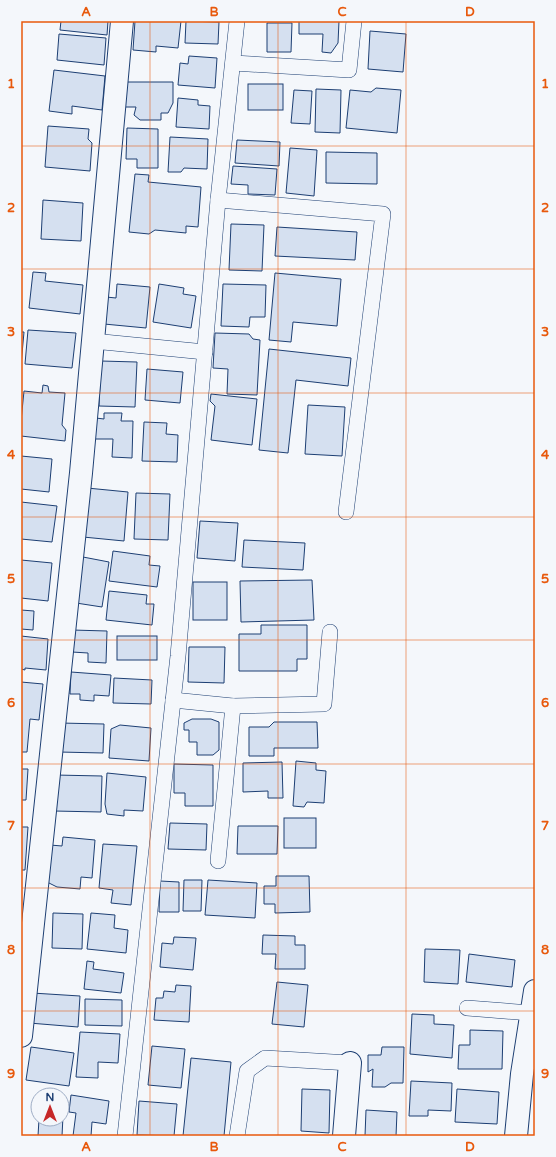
<svg xmlns="http://www.w3.org/2000/svg" width="556" height="1157" font-family="'Varela Round',sans-serif">
	<style>
		.building { fill: #d5e0f0; stroke: #1d3f73 }
		.lines { fill: none; stroke-linecap: round; stroke-linejoin: round }
		.lane-casing { stroke: #1d3f73; stroke-width: 16 }
		.street-casing { stroke: #1d3f73; stroke-width: 24 }
		.lane { stroke: #f4f7fb; stroke-width: 15 }
		.street { stroke: #f4f7fb; stroke-width: 22 }
		.grid { fill: none; stroke: #e8590c; stroke-width: 1; stroke-opacity: 0.55 }
		.neatline { fill: none; stroke: #e8590c; stroke-width: 1.5 }
		.grid-label { font-size: 13px; text-anchor: middle; font-weight: bold; fill: #e8590c }
	</style>
	<rect width="100%" height="100%" fill="#f4f7fb"/>
	<!-- building -->
	<g class="building">
		<polygon points="61,21 108,21 107,35 60,30"/>
		<polygon points="135,21 181,21 178,48 156,46 156,52 133,50"/>
		<polygon points="186,21 219,22 218,44 185,43"/>
		<polygon points="299,21 339,21 338,43 331,53 322,52 323,34 299,34"/>
		<polygon points="267,23 292,23 291,52 267,52"/>
		<polygon points="370,31 406,34 403,72 368,69"/>
		<polygon points="59,34 106,38 104,65 57,60"/>
		<polygon points="189,56 217,58 215,88 178,85 180,63 188,64"/>
		<polygon points="54,70 105,76 102,110 72,106 72,114 49,111"/>
		<polygon points="125,82 173,82 173,103 168,113 161,113 161,120 140,120 134,115 136,107 125,107"/>
		<rect x="248" y="84" width="35" height="26"/>
		<polygon points="376,88 401,90 397,133 346,128 350,90 371,92"/>
		<polygon points="316,89 341,90 340,133 315,132"/>
		<polygon points="294,90 312,91 310,124 291,123"/>
		<polygon points="178,98 198,100 198,105 210,106 209,129 176,127"/>
		<polygon points="48,126 89,129 88,139 92,143 90,171 45,167"/>
		<polygon points="127,128 158,129 158,168 137,168 137,159 126,159"/>
		<polygon points="170,137 208,139 207,169 184,168 181,172 168,172"/>
		<polygon points="237,140 280,142 279,166 235,163"/>
		<polygon points="290,148 317,150 314,196 286,193"/>
		<polygon points="326,152 377,153 377,184 326,183"/>
		<polygon points="233,166 277,169 275,195 248,194 248,185 231,184"/>
		<polygon points="135,174 149,175 148,182 201,187 198,227 186,226 186,233 155,230 149,234 129,232"/>
		<polygon points="43,200 83,203 81,241 41,239"/>
		<polygon points="231,224 264,225 262,271 229,270"/>
		<polygon points="277,227 357,232 355,260 275,256"/>
		<polygon points="33,272 46,273 45,281 83,285 80,314 29,308"/>
		<polygon points="275,273 341,279 337,326 293,322 291,342 269,340"/>
		<polygon points="117,284 150,287 146,328 104,324 106,297 116,298"/>
		<polygon points="159,284 184,288 183,294 196,296 191,328 153,322"/>
		<polygon points="223,284 266,285 265,317 250,317 249,327 221,326"/>
		<polygon points="28,330 76,333 72,368 25,364"/>
		<polygon points="21,332 24,332 21,365"/>
		<polygon points="215,333 249,334 253,339 260,340 257,395 227,394 228,369 213,368"/>
		<polygon points="269,349 351,358 348,386 296,380 288,453 259,450"/>
		<polygon points="101,361 137,362 135,407 99,406"/>
		<polygon points="147,369 183,372 180,403 145,400"/>
		<polygon points="43,385 48,386 49,392 65,393 62,425 66,430 65,441 21,436 21,421 24,391 42,393"/>
		<polygon points="211,394 257,399 252,445 211,440 215,406 210,401"/>
		<polygon points="308,405 345,407 342,456 305,454"/>
		<polygon points="104,413 122,413 121,421 133,421 132,458 112,457 113,439 95,439 96,418 104,419"/>
		<polygon points="144,422 167,423 166,434 178,435 177,462 142,461"/>
		<polygon points="21,456 52,459 49,492 21,489"/>
		<polygon points="87,488 128,492 124,541 83,537"/>
		<polygon points="136,493 170,494 168,540 134,539"/>
		<polygon points="21,502 57,506 52,542 21,539"/>
		<polygon points="200,521 238,523 235,561 197,558"/>
		<polygon points="244,540 305,543 303,570 242,567"/>
		<polygon points="113,551 150,556 149,565 160,566 157,587 109,581"/>
		<polygon points="83,557 109,562 102,607 76,603"/>
		<polygon points="21,560 52,563 48,601 21,598"/>
		<polygon points="312,580 314,620 241,622 240,581"/>
		<rect x="193" y="582" width="34" height="38"/>
		<polygon points="109,591 147,595 146,604 154,604 152,625 106,620"/>
		<polygon points="21,610 34,611 33,630 21,629"/>
		<polygon points="261,625 307,625 307,659 297,659 297,671 239,671 239,634 261,634"/>
		<polygon points="72,630 107,631 106,663 88,662 88,653 72,652"/>
		<polygon points="21,636 48,639 46,670 25,668 25,670 21,669"/>
		<rect x="117" y="636" width="40" height="24"/>
		<polygon points="189,647 225,647 224,683 188,682"/>
		<polygon points="71,672 111,675 109,696 94,695 94,701 80,700 80,694 70,694"/>
		<polygon points="114,678 152,680 151,704 113,703"/>
		<polygon points="21,682 43,684 39,720 30,719 27,752 21,752"/>
		<polygon points="192,719 211,719 219,722 219,750 213,755 197,755 197,742 189,742 189,730 184,730 184,723"/>
		<polygon points="274,722 317,722 318,748 274,748 274,756 249,756 249,727 269,727"/>
		<polygon points="60,723 104,724 103,753 59,752"/>
		<polygon points="120,725 151,728 149,761 109,758 111,729"/>
		<polygon points="296,761 316,763 316,770 326,771 324,803 307,802 304,807 293,806"/>
		<polygon points="282,762 283,798 268,798 268,791 243,792 243,763"/>
		<polygon points="174,764 213,765 213,806 185,806 185,793 174,793"/>
		<polygon points="21,769 28,769 26,800 21,800"/>
		<polygon points="107,773 146,777 143,811 124,810 124,816 107,814 105,804"/>
		<polygon points="55,775 102,776 101,812 54,811"/>
		<rect x="284" y="818" width="32" height="30"/>
		<polygon points="170,823 207,824 206,850 168,849"/>
		<polygon points="238,826 278,826 277,854 237,854"/>
		<polygon points="21,827 28,827 25,870 21,870"/>
		<polygon points="63,837 95,840 92,878 81,877 80,889 57,887 47,882 50,845 62,846"/>
		<polygon points="103,844 137,846 131,905 111,903 113,890 99,888"/>
		<polygon points="276,876 309,876 310,912 275,913 275,904 264,904 264,886 276,886"/>
		<polygon points="184,880 202,880 201,911 183,911"/>
		<polygon points="208,880 257,883 255,918 205,915"/>
		<polygon points="160,881 179,882 179,912 159,912"/>
		<polygon points="53,913 83,914 82,949 52,948"/>
		<polygon points="91,913 115,915 114,928 128,930 126,953 87,949"/>
		<polygon points="263,935 295,936 295,945 305,945 305,969 275,969 276,954 262,954"/>
		<polygon points="174,937 196,938 193,970 160,967 162,943 173,944"/>
		<polygon points="425,949 460,950 458,984 424,982"/>
		<polygon points="469,954 515,960 512,987 466,982"/>
		<polygon points="87,961 94,962 93,969 124,973 121,993 84,989"/>
		<polygon points="277,982 308,985 304,1027 272,1024"/>
		<polygon points="176,985 191,986 189,1022 154,1020 156,998 163,998 164,991 175,992"/>
		<polygon points="32,993 80,996 78,1027 29,1023"/>
		<polygon points="85,999 122,1000 122,1026 85,1025"/>
		<polygon points="412,1014 434,1015 434,1024 454,1025 452,1058 410,1054"/>
		<polygon points="470,1030 503,1031 502,1069 458,1069 459,1045 470,1045"/>
		<polygon points="80,1032 120,1034 118,1063 98,1062 98,1078 76,1077"/>
		<polygon points="152,1046 185,1049 181,1088 148,1085"/>
		<polygon points="31,1047 74,1053 69,1086 26,1080"/>
		<polygon points="382,1047 404,1047 403,1083 391,1083 385,1087 372,1087 373,1069 368,1072 368,1055 381,1055"/>
		<polygon points="191,1058 231,1062 224,1136 183,1136"/>
		<polygon points="411,1081 452,1083 451,1111 428,1110 428,1116 409,1116"/>
		<polygon points="302,1089 330,1090 329,1133 301,1131"/>
		<polygon points="457,1089 499,1092 497,1124 455,1122"/>
		<polygon points="71,1095 109,1101 106,1124 92,1122 91,1136 73,1136 76,1113 69,1112"/>
		<polygon points="139,1101 177,1104 174,1136 137,1135"/>
		<polygon points="366,1110 397,1112 396,1136 365,1136"/>
		<polygon points="62,1116 63,1116 62,1136 38,1136 39,1119 62,1119"/>
	</g>
	<g class="lines">
		<defs>
			<g id="lane">
				<polyline points="233,63 349,70 354,21"/>
				<polyline points="218,200 383,214 346,512"/>
				<polyline points="93,341 205,352"/>
				<polyline points="173,700 233,706 324,704 330,632"/>
				<polyline points="218,861 233,706"/>
				<polyline points="467,1008 531,1013"/>
				<polyline points="125,1136 178,656 218,200 237,21"/>
				<polyline points="237,1136 247,1071 265,1058 350,1063"/>
			</g>
			<g id="street">
				<polyline points="21,1036 81,473 122,21"/>
				<polyline points="344,1136 350,1063"/>
				<polyline points="516,1136 522,1074 535,991"/>
			</g>
		</defs>
		<!-- lane casing -->
		<use href="#lane" class="lane-casing"/>
		<!-- street casing -->
		<use href="#street" class="street-casing"/>
		<!-- lane -->
		<use href="#lane" class="lane"/>
		<!-- street -->
		<use href="#street" class="street"/>
	</g>
	<!-- grid -->
	<path class="grid" d="M150,21V1136M278,21V1136M406,21V1136M21,146H535M21,269H535M21,393H535M21,517H535M21,640H535M21,764H535M21,888H535M21,1011H535"/>
	<!-- border -->
	<rect width="556" height="1157" fill="none" stroke="#f4f7fb" stroke-width="44"/>
	<!-- north arrow -->
	<g transform="translate(50 1107)"><circle r="19" fill="#f4f7fb" stroke="#9eadc5"/>
	<path d="M0-3L7 15L0 10L-7 15Z" fill="#c62828"/>
	<text y="-6" font-size="11" font-weight="bold" text-anchor="middle" fill="#1d3f73">N</text>
	</g>
	<rect x="22" y="22" width="512" height="1113" class="neatline"/>
	<g class="grid-label">
		<text x="86" y="16">A</text>
		<text x="214" y="16">B</text>
		<text x="342" y="16">C</text>
		<text x="470" y="16">D</text>
		<text x="11" y="88">1</text>
		<text x="545" y="88">1</text>
		<text x="11" y="212">2</text>
		<text x="545" y="212">2</text>
		<text x="11" y="336">3</text>
		<text x="545" y="336">3</text>
		<text x="11" y="459">4</text>
		<text x="545" y="459">4</text>
		<text x="11" y="583">5</text>
		<text x="545" y="583">5</text>
		<text x="11" y="707">6</text>
		<text x="545" y="707">6</text>
		<text x="11" y="830">7</text>
		<text x="545" y="830">7</text>
		<text x="11" y="954">8</text>
		<text x="545" y="954">8</text>
		<text x="11" y="1078">9</text>
		<text x="545" y="1078">9</text>
		<text x="86" y="1151">A</text>
		<text x="214" y="1151">B</text>
		<text x="342" y="1151">C</text>
		<text x="470" y="1151">D</text>
	</g>
</svg>
